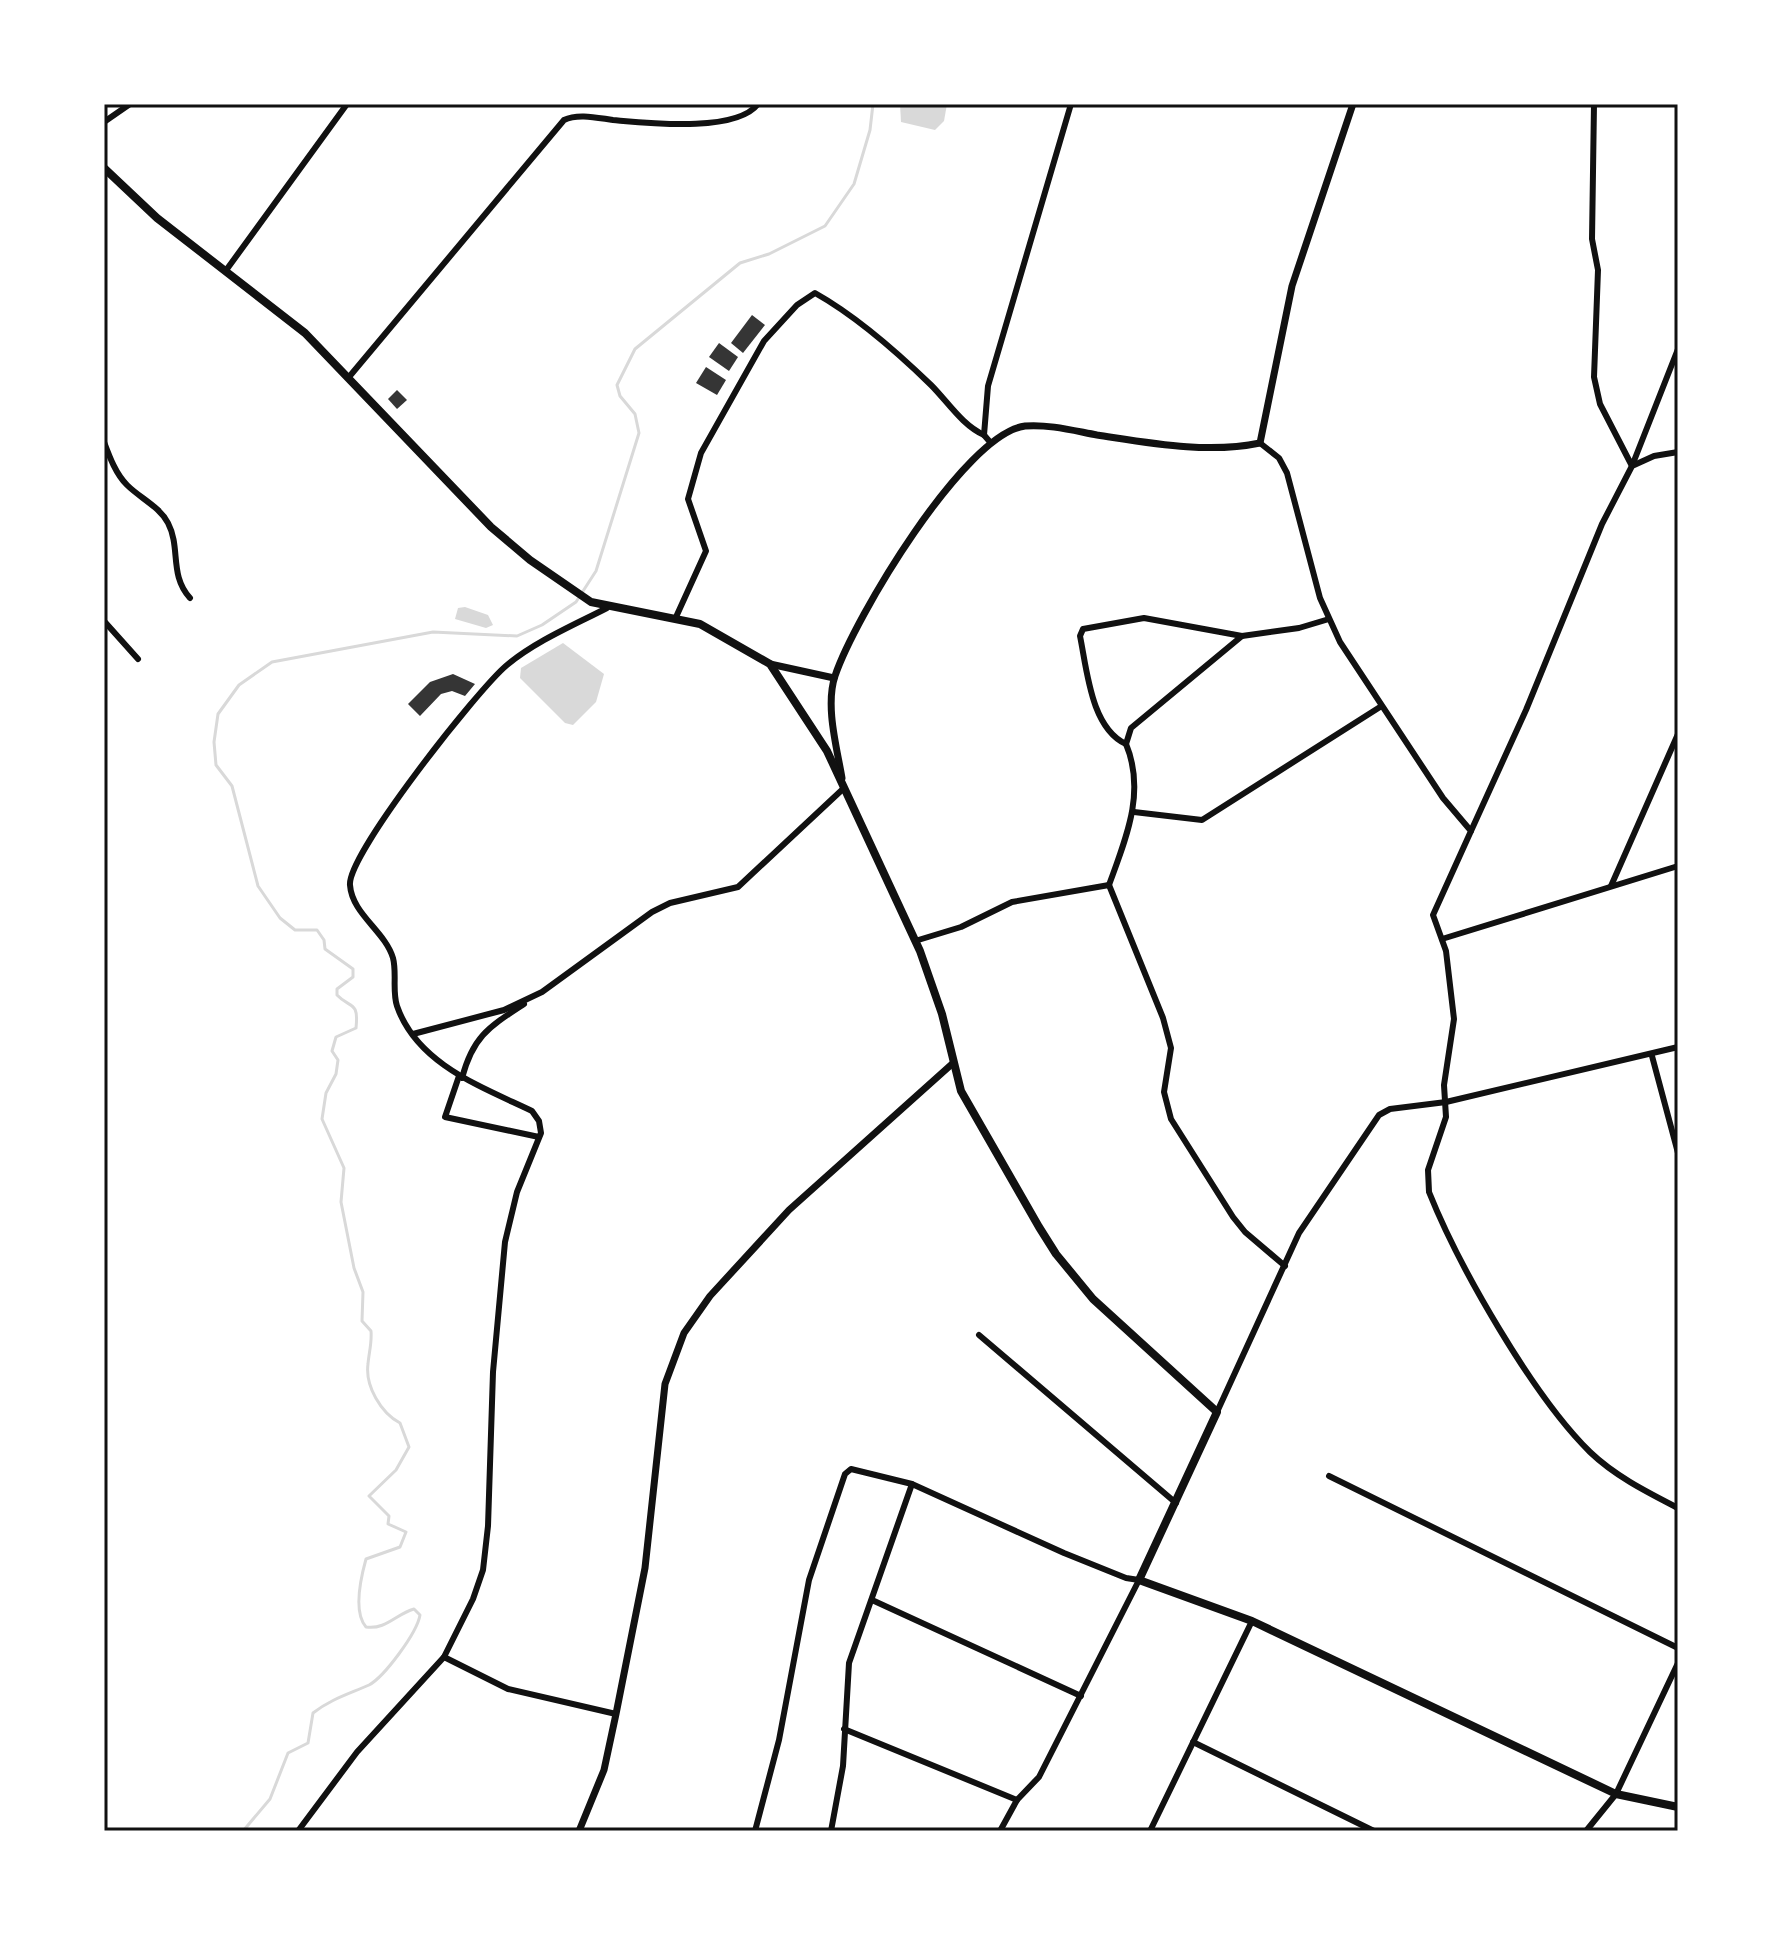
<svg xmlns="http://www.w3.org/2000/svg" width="1782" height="1935" font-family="Spectral,serif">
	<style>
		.water { fill: #d9d9d9 }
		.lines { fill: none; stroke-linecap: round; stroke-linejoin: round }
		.stream { stroke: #d9d9d9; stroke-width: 3 }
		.building { fill: #353535 }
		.minor { stroke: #111; stroke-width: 6 }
		.tertiary { stroke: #111; stroke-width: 7 }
		.secondary { stroke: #111; stroke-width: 8 }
		.neatline { fill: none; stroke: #111; stroke-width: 3 }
	</style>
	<rect width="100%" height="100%" fill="#fff"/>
	<!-- water -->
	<g class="water">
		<polygon points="900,104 947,104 944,121 935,130 901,122"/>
		<polygon points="465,607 488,615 493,625 486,628 455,619 458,608"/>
		<polygon points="563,643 604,674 596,702 573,725 565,723 520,678 521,668"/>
	</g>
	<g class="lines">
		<!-- stream -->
		<path class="stream" d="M243,1831L270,1799L288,1753L308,1743L313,1713C331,1699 349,1694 369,1685C384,1677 417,1633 420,1615L414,1609C396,1614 386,1630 366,1627C353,1612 361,1577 366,1559L400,1547L406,1532L388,1524L389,1516L369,1496L396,1470L409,1447L400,1423C381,1413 365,1386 368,1364C369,1352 372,1343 371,1331L362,1321L363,1292L354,1268L341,1202L344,1168L322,1119L326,1093L336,1074L338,1060L332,1051L336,1037L356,1028C359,1000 350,1009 337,995V989L353,977V969L325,949L324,940L317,930H295L280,918L258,886L232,786L216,765L214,742L218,714L239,685L272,662L433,632L517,636L542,625L576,602L596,571L639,433L635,414L620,396L617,385L635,349L740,263L769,254L825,226L854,184L870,130L873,104"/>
	</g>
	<!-- building -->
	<g class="building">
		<polygon points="752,315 765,325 743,353 731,343"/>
		<polygon points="719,343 738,357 729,371 709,357"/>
		<polygon points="706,367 726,380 717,395 696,383"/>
		<polygon points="397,390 407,400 397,409 388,399"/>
		<polygon points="453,674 475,684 465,696 452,691 441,694 420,716 408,704 430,682"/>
	</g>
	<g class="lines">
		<!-- minor -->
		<g class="minor">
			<polyline points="1594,104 1592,239 1598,270 1594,377 1600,404 1632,466 1678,349"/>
			<polyline points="104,122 130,104"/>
			<polyline points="227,269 347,104"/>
			<path d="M349,377L564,120C578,113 598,118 613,120C648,123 736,133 758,104"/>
			<path d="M104,442C110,458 116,474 127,485C140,498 160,507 168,523C181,548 169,575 190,598"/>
			<polyline points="990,442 984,435 988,386 1071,104"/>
			<path d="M1260,443L1279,458L1287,473L1320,598L1340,642L1443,798L1471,831L1433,915L1446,951L1454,1019L1444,1085L1446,1117L1428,1170L1429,1192C1459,1267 1533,1396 1590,1452C1615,1476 1647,1492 1678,1508"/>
			<path d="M676,617L706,551L688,499L701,453L764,341L797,305L815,293C856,316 897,352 931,385C948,402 962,425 984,435"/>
			<polyline points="104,621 138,659"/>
			<path d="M1126,744C1091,728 1087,670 1080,636L1083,629L1144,618L1242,636"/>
			<polyline points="1134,812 1202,820 1380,707"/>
			<polyline points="1471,831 1526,710 1602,524 1632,466 1654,456 1678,452"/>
			<polyline points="1109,885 1163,1018 1171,1048 1164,1092 1171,1119 1233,1217 1245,1232 1285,1266"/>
			<path d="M1109,885C1126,838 1146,792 1126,744L1131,728L1242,636L1299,628L1329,619"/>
			<polyline points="1611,886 1678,734"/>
			<polyline points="1442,939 1678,866"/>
			<polyline points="915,941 961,927 1012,902 1109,885"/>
			<polyline points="413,1034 504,1010 542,992 652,912 670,903 738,887 844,788"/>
			<polyline points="1652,1056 1678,1153"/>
			<polyline points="459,1076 445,1117 539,1137"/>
			<path d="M462,1078C473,1036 489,1027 524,1004"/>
			<polyline points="979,1335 1176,1503"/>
			<polyline points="1217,1412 1299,1233 1379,1115 1390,1109 1446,1102 1678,1047"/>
			<polyline points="1329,1476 1678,1648"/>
			<polyline points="872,1600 1081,1696"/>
			<polyline points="444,1657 508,1689 616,1714"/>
			<polyline points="844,1729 1017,1800"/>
			<polyline points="1193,1742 1374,1831"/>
			<path d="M298,1831L357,1752L444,1657L473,1599L483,1570L488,1526L493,1372L505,1242L517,1192L541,1133L539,1121L532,1111C482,1087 417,1064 397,1006C392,991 397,973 393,958C385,931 352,914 350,885C347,855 478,689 507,665C536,641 574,625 607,608"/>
			<polyline points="755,1831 779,1740 809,1580 845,1474 851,1469 912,1484 1064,1553 1126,1578 1139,1580 1039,1777 1017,1800 1000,1831"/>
			<polyline points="831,1831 843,1766 849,1663 912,1484"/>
			<polyline points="1150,1831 1252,1621"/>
			<polyline points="1586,1831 1616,1794 1678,1663"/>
		</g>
		<!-- tertiary -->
		<g class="tertiary">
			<polyline points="770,664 834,678"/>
			<path d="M842,778C837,748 825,706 835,676C854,619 964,434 1025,426C1049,424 1075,431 1097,435C1150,443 1207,454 1260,443L1292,286L1353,104"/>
			<polyline points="579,1831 604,1770 616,1714 645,1568 665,1384 684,1333 710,1296 789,1210 952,1064"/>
		</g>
		<!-- secondary -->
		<polyline class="secondary" points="104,168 157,218 305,333 491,527 530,560 591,602 700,624 770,664 827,751 920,951 942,1014 961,1091 1039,1227 1056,1254 1093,1299 1217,1412 1139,1580 1252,1621 1616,1794 1678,1807"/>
	</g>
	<!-- border -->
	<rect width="1782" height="1935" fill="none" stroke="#ffffff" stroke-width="212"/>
	<rect x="106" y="106" width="1570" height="1723" class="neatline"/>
</svg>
